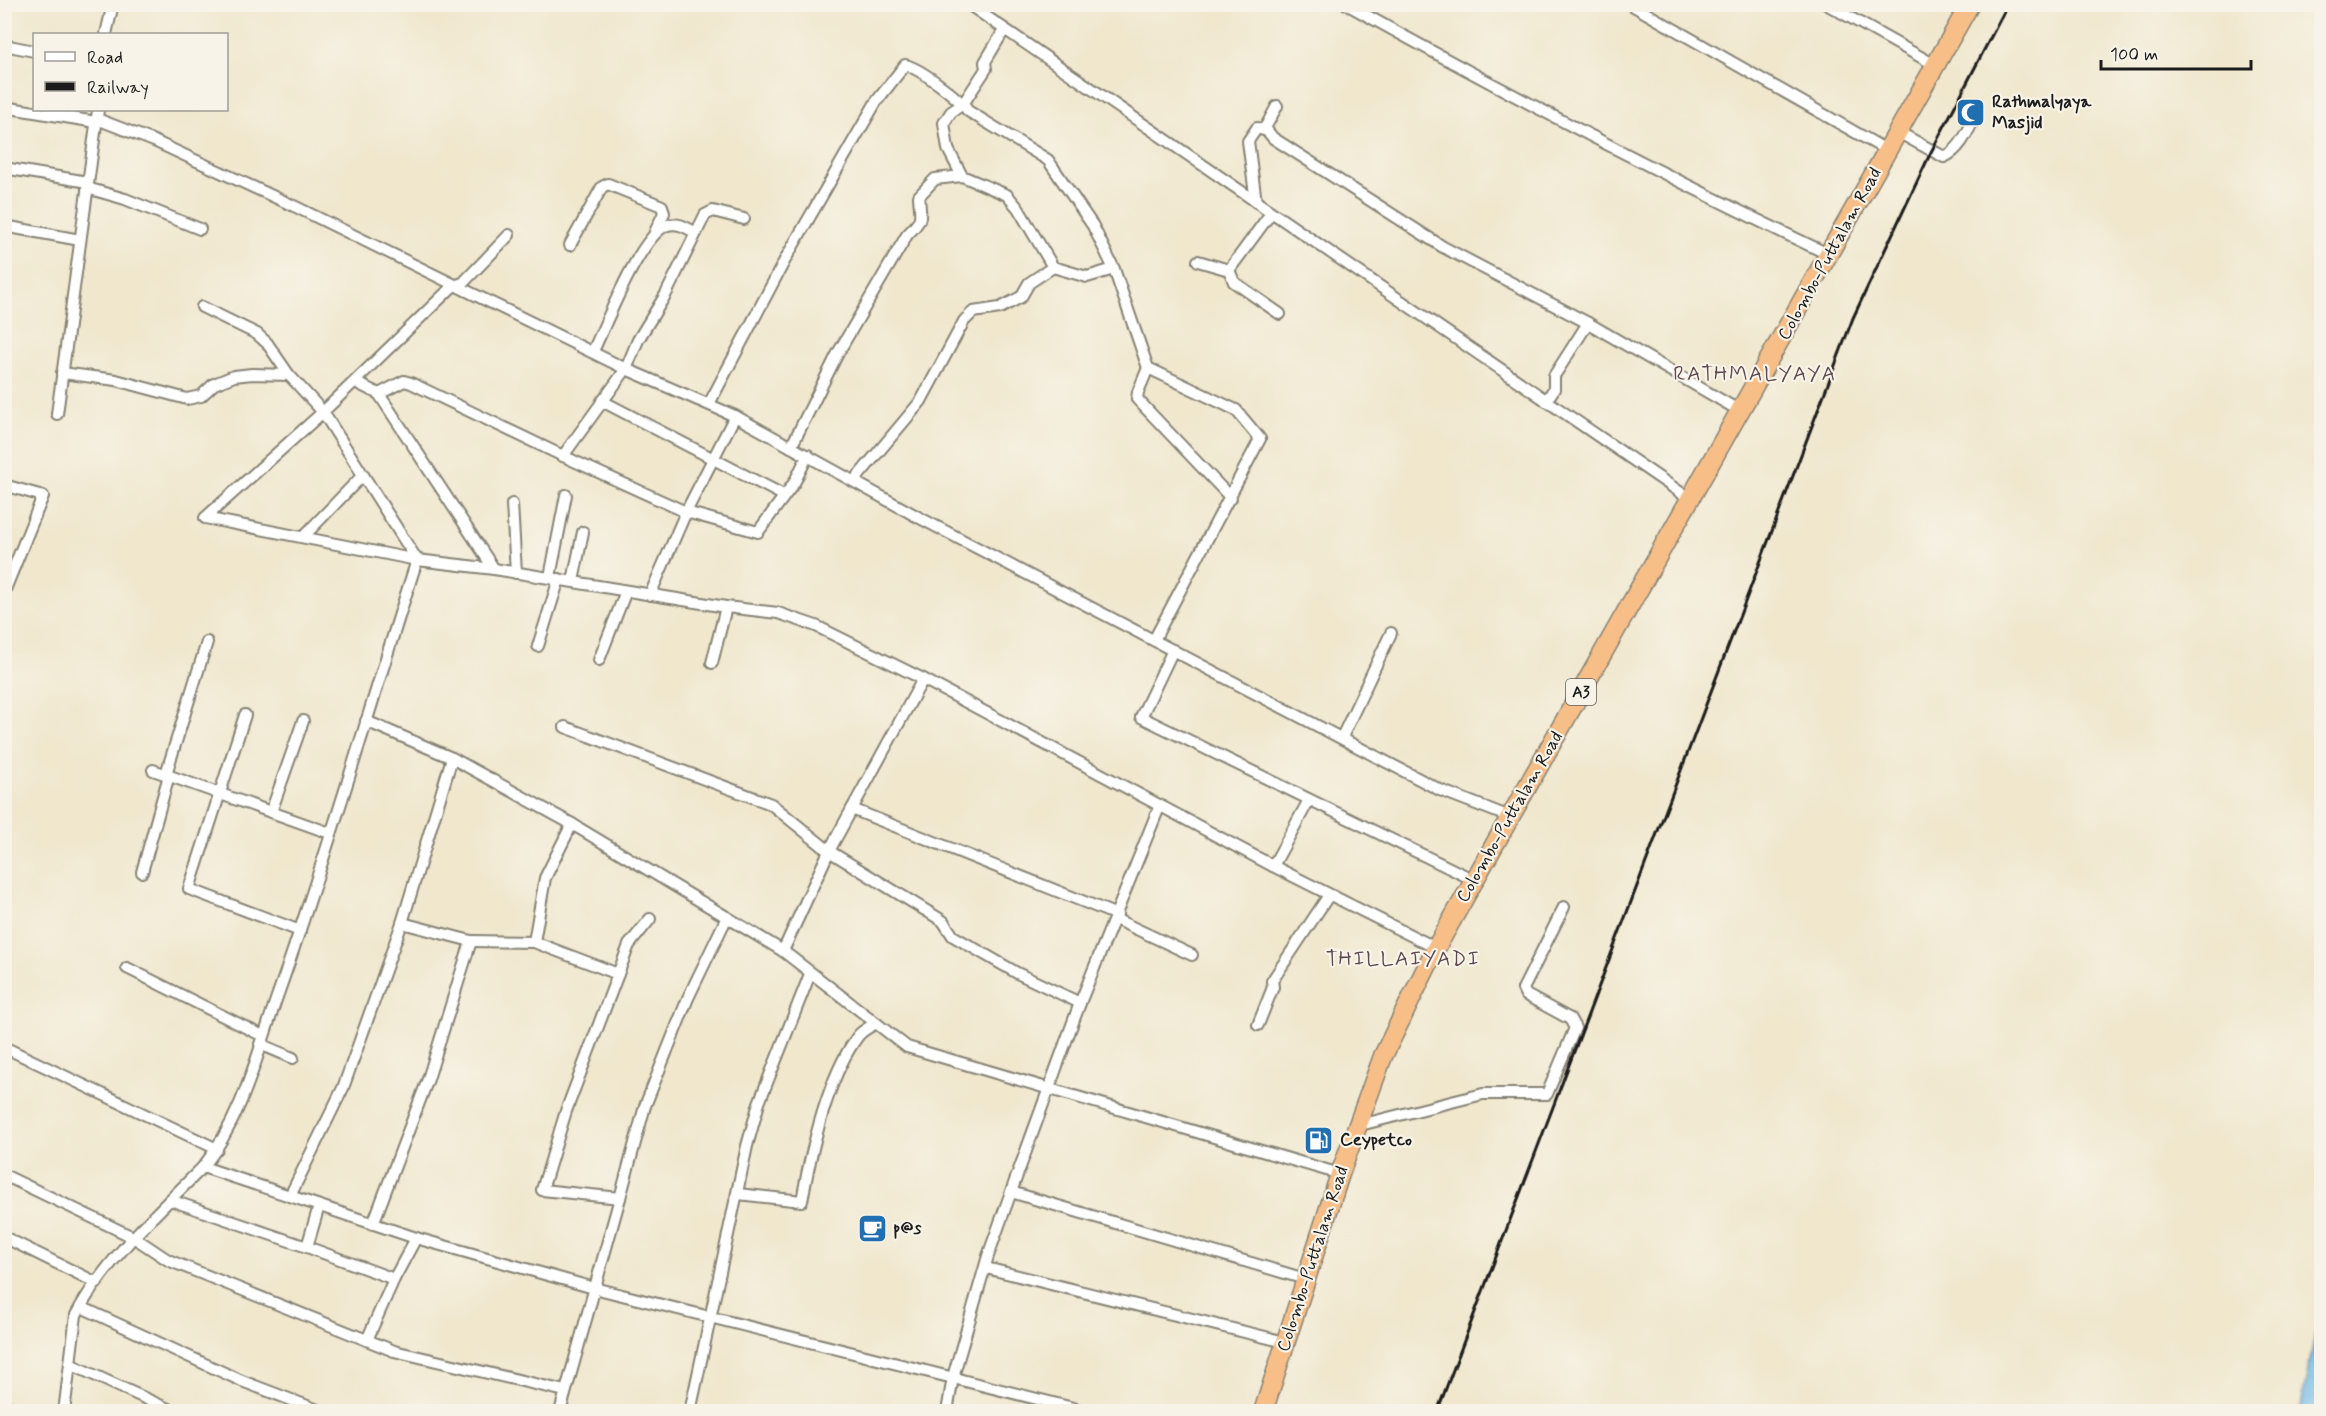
<svg xmlns="http://www.w3.org/2000/svg" width="2326" height="1416" font-family="Mynerve,sans-serif">
	<style>
		.water { fill: #6ab7e4; stroke: #436a80; stroke-width: 1.5 }
		.lines { fill: none; stroke-linecap: round; stroke-linejoin: round }
		.street-casing { stroke: #868274; stroke-width: 14 }
		.highway-casing { stroke: #868274; stroke-width: 21 }
		.street { stroke: #fff; stroke-width: 10 }
		.highway { stroke: #f7be88; stroke-width: 18 }
		.rail { stroke: #1c1c1c; stroke-width: 3 }
		.labels { text-anchor: middle; dominant-baseline: central; stroke-width: 4.5; stroke-linejoin: round; paint-order: stroke }
		.shield { fill: #f7f3e8; stroke: #5e5c59; stroke-width: 1.5 }
		.shield-label { font-size: 16px; font-weight: bold; fill: #1c1c1c }
		.poi-label { font-size: 18px; font-weight: bold; fill: #1c1c1c; stroke: #f7f3e8; text-anchor: start }
		.street-label { font-size: 18px; fill: #1c1c1c; stroke: #f7f3e8 }
		.quarter-label { font-size: 21px; letter-spacing: 1.5px; fill: #5f4951; stroke: #f7f3e8 }
	</style>
	<rect width="100%" height="100%" fill="#f7f3e8"/>
	<filter id="ink" filterUnits="userSpaceOnUse"><feTurbulence type="fractalNoise" baseFrequency=".0167" numOctaves="2"/><feDisplacementMap in="SourceGraphic" scale="12" xChannelSelector="R" yChannelSelector="G"/><feConvolveMatrix kernelMatrix="1 2 1 2 8 2 1 2 1" color-interpolation-filters="sRGB"/></filter>
	<filter id="wash" filterUnits="userSpaceOnUse"><feTurbulence type="fractalNoise" baseFrequency=".008" numOctaves="4" result="noise"/><feDisplacementMap in="SourceGraphic" scale="24" xChannelSelector="R" yChannelSelector="G"/><feGaussianBlur stdDeviation="1.35" result="paint"/><feColorMatrix in="noise" values="0 0 0 0 0 0 0 0 0 0 0 0 0 0 0 0 0 1.4 0 .05"/><feComposite in="paint" operator="in"/></filter>
	<g filter="url(#wash)">
		<rect width="100%" height="100%" fill="#f0e7cd"/>
		<!-- water -->
		<polygon class="water" points="2321,1304 2321,1411 2300,1411"/>
	</g>
	<g filter="url(#ink)">
		<g class="lines">
			<defs>
				<g id="street">
					<polyline points="968,4 1690,499"/>
					<path d="M1346,4C1506,93 1666,177 1830,255"/>
					<polyline points="1630,4 1888,151"/>
					<polyline points="1826,4 1935,65"/>
					<polyline points="1004,30 985,62 986,69 963,104 951,112 944,123 948,149 962,176 1007,195 1018,208 1053,267 1087,277 1114,269"/>
					<polyline points="106,34 113,4"/>
					<polyline points="4,45 34,51"/>
					<polyline points="1277,106 1265,128 1273,138 1443,247 1588,323 1740,411"/>
					<polyline points="4,107 96,122"/>
					<polyline points="97,119 154,141 296,207 626,369 735,416 918,517 1440,790 1510,817"/>
					<path d="M1898,132L1944,157C1959,151 1967,133 1974,119"/>
					<polyline points="4,168 88,182"/>
					<polyline points="87,188 125,199 200,229"/>
					<polyline points="1256,202 1248,141 1257,128 1267,131"/>
					<polyline points="744,219 713,211 705,215 666,294 638,340 626,369 563,456 686,512 758,532 794,483 808,455"/>
					<polyline points="4,226 80,240"/>
					<polyline points="570,245 602,187 608,184 662,206 664,213 655,232"/>
					<polyline points="1198,261 1229,270"/>
					<polyline points="1229,270 1271,213"/>
					<polyline points="1229,270 1234,282 1280,314"/>
					<polyline points="202,307 257,334 267,343 289,375 323,412 205,518 417,560"/>
					<path d="M593,351C606,324 639,239 665,226C676,221 686,227 696,233"/>
					<polyline points="62,373 116,380 187,399 201,396 214,384 234,376 252,374 289,375"/>
					<polyline points="355,382 379,394 404,381 411,383 563,456"/>
					<polyline points="379,394 494,569"/>
					<polyline points="602,401 783,495"/>
					<polyline points="1546,401 1554,389 1554,376 1588,323"/>
					<path d="M709,404L786,258L876,102L905,65C920,68 959,98 968,111L1048,160L1093,226L1114,269L1148,368"/>
					<polyline points="57,414 98,110"/>
					<path d="M791,447L838,353L907,235C925,217 920,218 919,196L935,179L962,176"/>
					<polyline points="855,480 921,401 964,321 973,312 1000,308 1021,297 1029,283 1053,267"/>
					<polyline points="4,485 43,496 4,592"/>
					<polyline points="512,504 516,573"/>
					<polyline points="304,536 363,475"/>
					<polyline points="417,560 323,412 453,286 463,283 509,235"/>
					<polyline points="550,577 566,495"/>
					<polyline points="573,581 583,532"/>
					<polyline points="650,595 686,512 735,416"/>
					<polyline points="1154,640 1260,439 1236,410 1148,368 1138,392 1137,399 1231,498"/>
					<polyline points="538,646 559,579"/>
					<polyline points="1173,650 1141,717 1474,880"/>
					<polyline points="599,660 626,591"/>
					<polyline points="712,663 726,607"/>
					<polyline points="245,715 189,889 300,931"/>
					<polyline points="366,721 452,758 572,824 783,951 907,1047 1340,1174"/>
					<polyline points="565,727 771,804 829,851 923,679"/>
					<polyline points="1342,737 1391,633"/>
					<polyline points="153,770 330,833"/>
					<polyline points="166,774 207,642"/>
					<polyline points="852,809 1117,915"/>
					<polyline points="271,812 303,721"/>
					<polyline points="1273,866 1309,800"/>
					<polyline points="142,872 169,775"/>
					<polyline points="1115,919 1192,955"/>
					<polyline points="471,941 534,942 545,878 572,824"/>
					<polyline points="534,942 618,974 566,1111 542,1190 620,1198 560,1412"/>
					<polyline points="783,951 829,851 943,921 953,936 1017,973 1080,1003"/>
					<polyline points="127,968 263,1036"/>
					<polyline points="618,974 629,945 650,919"/>
					<polyline points="1258,1025 1273,987 1272,981 1329,895"/>
					<polyline points="260,1044 293,1058"/>
					<polyline points="8,1049 217,1149"/>
					<polyline points="1360,1125 1483,1094 1547,1094 1575,1028 1570,1019 1526,995 1523,989 1564,907"/>
					<path d="M203,1167C242,1119 257,1055 277,997C328,853 370,706 417,560L494,569L726,607L778,613L816,626L923,679L1273,866L1436,948"/>
					<polyline points="4,1175 135,1238 168,1260 394,1351 565,1391"/>
					<polyline points="1011,1192 1305,1279"/>
					<path d="M738,1194L802,1201C811,1151 827,1077 858,1036C862,1030 870,1027 876,1023"/>
					<polyline points="290,1196 343,1088 402,923 452,758"/>
					<polyline points="620,1198 645,1106 688,998 727,917"/>
					<polyline points="170,1200 307,1247 319,1206"/>
					<polyline points="373,1224 428,1079 471,941 402,923"/>
					<polyline points="4,1237 97,1283"/>
					<polyline points="307,1247 394,1279 367,1340"/>
					<polyline points="986,1268 1285,1342"/>
					<polyline points="394,1279 416,1238"/>
					<polyline points="81,1307 242,1381 323,1412"/>
					<polyline points="70,1364 175,1412"/>
					<polyline points="953,1377 988,1256 1011,1192 1080,1003 1160,805"/>
					<polyline points="4,1405 23,1412"/>
					<path d="M64,1412L76,1315C104,1261 160,1210 203,1167L416,1238L594,1288L1089,1412"/>
					<polyline points="690,1412 747,1146 759,1103 810,974"/>
					<polyline points="947,1412 953,1377 959,1379"/>
				</g>
				<polyline id="highway" points="1263,1412 1340,1174 1383,1056 1436,948 1970,4"/>
			</defs>
			<!-- street casing -->
			<use href="#street" class="street-casing"/>
			<!-- highway casing -->
			<use href="#highway" class="highway-casing"/>
			<!-- street -->
			<use href="#street" class="street"/>
			<!-- highway -->
			<use href="#highway" class="highway"/>
			<!-- rail -->
			<polyline class="rail" points="1437,1412 1853,318 1931,152 2008,4"/>
		</g>
	</g>
	<!-- icons -->
	<defs>
		<symbol id="mosque-square" viewBox="-11 -11 22 22"><rect x="-9" y="-9" width="18" height="18" rx="4" fill="#1f6fb2" stroke="#f7f3e8"/><path d="M3.5-4.9A6 6 0 1 0 3.5 4.9A5 5 0 1 1 3.5-4.9Z" fill="#fff"/></symbol>
		<symbol id="fuel-square" viewBox="-11 -11 22 22"><rect x="-9" y="-9" width="18" height="18" rx="4" fill="#1f6fb2" stroke="#f7f3e8"/><path d="M-5.5-6h7V0h2V4h1.3V-2.5L3-4.5l.8-.8L6-3V5H2.5V1h-1V6h-7ZM-4.2-4.7v3.2H.2V-4.7Z" fill="#fff"/></symbol>
		<symbol id="cafe-square" viewBox="-11 -11 22 22"><rect x="-9" y="-9" width="18" height="18" rx="4" fill="#1f6fb2" stroke="#f7f3e8"/><path d="M-5.5-4.5H6V0H3Q3 3.5 0 3.5H-2.5Q-5.5 3.5-5.5 0ZM3-3.2v2h1.7v-2ZM-6 4.5H4V6H-6Z" fill="#fff"/></symbol>
	</defs>
	<g fill-rule="evenodd">
		<use href="#mosque-square" x="1954" y="96" width="33" height="33"/>
		<use href="#fuel-square" x="1302" y="1124" width="33" height="33"/>
		<use href="#cafe-square" x="856" y="1212" width="33" height="33"/>
	</g>
	<g class="labels">
		<!-- shield labels -->
		<rect class="shield" x="1566" y="679" width="30" height="26" rx="4.5"/>
		<g class="shield-label">
			<text x="1581" y="692">A3</text>
		</g>
		<!-- poi labels -->
		<g class="poi-label">
			<text x="1992" y="102">Rathmalyaya<tspan x="1992" dy="21">Masjid</tspan></text>
			<text x="1340" y="1140">Ceypetco</text>
			<text x="893" y="1228">p@s</text>
		</g>
		<!-- street labels -->
		<g class="street-label">
			<text transform="translate(1830 254) rotate(-61)">Colombo-Puttalam Road</text>
			<text transform="translate(1510 817) rotate(-60)">Colombo-Puttalam Road</text>
			<text transform="translate(1313 1259) rotate(-72)">Colombo-Puttalam Road</text>
		</g>
		<!-- quarter labels -->
		<g class="quarter-label">
			<text x="1755" y="374">RATHMALYAYA</text>
			<text x="1403" y="959">THILLAIYADI</text>
		</g>
	</g>
	<!-- margin -->
	<rect width="2326" height="1416" fill="none" stroke="#f7f3e8" stroke-width="24"/>
	<!-- legend -->
	<rect x="33" y="33" width="195" height="78" fill="#f7f3e8" stroke="#9f9d96" stroke-width="1.5"/>
	<rect x="45" y="52" width="30" height="9" fill="#ffffff" stroke="#9f9d96" stroke-width="1.5"/>
	<text x="87" y="63" font-size="18" fill="#1c1c1c">Road</text>
	<rect x="45" y="82" width="30" height="9" fill="#1c1c1c" stroke="#9f9d96" stroke-width="1.5"/>
	<text x="87" y="93" font-size="18" fill="#1c1c1c">Railway</text>
	<!-- scale -->
	<path d="M2101 60v9h150v-9" fill="none" stroke="#1c1c1c" stroke-width="3"/>
	<text x="2110" y="60" font-size="18" fill="#1c1c1c" stroke="#f7f3e8" stroke-width="4.5" paint-order="stroke">100 m</text>
</svg>
